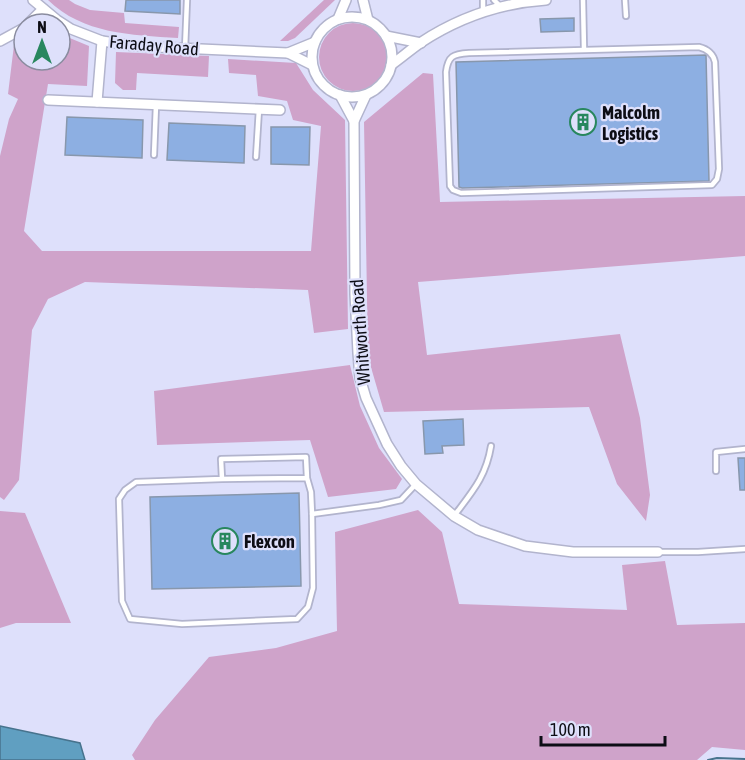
<svg xmlns="http://www.w3.org/2000/svg" width="745" height="760" font-family="'Asap Condensed',sans-serif">
	<style>
		.green { fill: #cfa3ca }
		.water { fill: #609fc1; stroke: #47738d; stroke-width: 1.5 }
		.lines { fill: none; stroke-linecap: round; stroke-linejoin: round }
		.stream { stroke: #47738d; stroke-width: 2 }
		.building { fill: #8dafe2; stroke: #8897ac; stroke-width: 1.5 }
		.service-casing { stroke: #b2b4cd; stroke-width: 8 }
		.minor-casing { stroke: #b2b4cd; stroke-width: 12 }
		.service { stroke: #fff; stroke-width: 4.5 }
		.minor { stroke: #fff; stroke-width: 9 }
		.labels { text-anchor: middle; dominant-baseline: central; stroke-width: 4.5; stroke-linejoin: round; paint-order: stroke }
		.street-label { font-size: 18px; fill: #0d0d15; stroke: #dee0fb }
		.poi-label { font-size: 18px; font-weight: bold; fill: #0d0d15; stroke: #dee0fb; text-anchor: start }
	</style>
	<rect width="100%" height="100%" fill="#dee0fb"/>
	<!-- green -->
	<g class="green">
		<path d="M48,0H69L75,4L90,10L124,13L125,23L179,27L178,38C131,35 83,34 48,0Z"/>
		<polygon points="324,0 335,0 295,38 288,41 280,41"/>
		<circle cx="353" cy="57" r="34"/>
		<polygon points="60,34 89,46 87,86 48,84 24,231 42,251 311,251 321,126 293,120 287,101 258,96 256,75 229,73 228,59 296,63 313,90 345,120 348,329 314,333 308,290 85,282 48,299 32,330 19,480 4,500 0,497 0,156 9,119 18,99 8,94 14,45 24,40 24,60 60,60"/>
		<polygon points="116,52 209,56 208,77 137,73 136,90 123,90 115,83"/>
		<polygon points="423,73 433,74 440,202 745,196 745,256 418,282 427,355 620,334 640,418 650,495 646,521 617,484 589,407 384,412 368,357 364,122"/>
		<polygon points="350,365 360,406 379,448 402,479 396,489 328,497 310,440 157,445 154,391"/>
		<polygon points="418,510 442,532 459,604 627,610 622,565 665,561 677,625 745,623 745,750 712,747 697,760 135,760 132,755 155,720 209,657 276,648 337,631 335,532"/>
		<polygon points="0,511 25,513 71,623 16,623 0,628"/>
	</g>
	<!-- water -->
	<polygon class="water" points="0,726 80,743 85,760 0,760"/>
	<g class="lines">
		<!-- stream -->
		<polyline class="stream" points="708,760 717,758 745,759"/>
	</g>
	<!-- building -->
	<g class="building">
		<polygon points="126,0 180,0 180,14 125,11"/>
		<polygon points="574,18 574,31 541,32 540,19"/>
		<polygon points="706,55 709,181 462,188 459,187 456,62"/>
		<polygon points="67,117 143,120 142,158 65,155"/>
		<polygon points="169,123 245,126 244,163 167,160"/>
		<polygon points="271,127 310,127 309,165 271,164"/>
		<polygon points="463,419 464,445 442,446 443,453 425,454 423,421"/>
		<polygon points="738,458 745,458 745,490 740,490"/>
		<polygon points="299,493 301,586 152,589 150,497"/>
	</g>
	<g class="lines">
		<defs>
			<g id="service">
				<polyline points="494,0 501,7"/>
				<polyline points="583,0 584,49"/>
				<polyline points="625,0 626,16"/>
				<polyline points="483,12 483,0"/>
				<path d="M699,47C707,49 713,53 715,62L719,169L717,179L712,185L461,193L453,190L450,186L446,72C448,56 453,54 469,53Z"/>
				<polyline points="185,49 187,0"/>
				<polyline points="154,155 156,105"/>
				<polyline points="256,157 259,109"/>
				<polyline points="716,471 716,452 745,449"/>
				<polyline points="222,479 136,482 125,490 119,499 122,601 130,619 182,624 297,619 308,607 313,588 312,514 311,492 307,478 306,457 221,459 222,479 307,478"/>
				<polyline points="312,514 379,505 401,500 416,484"/>
				<path d="M454,516C472,492 486,477 491,446"/>
				<polyline points="658,552 698,552 745,549"/>
			</g>
			<g id="minor">
				<polyline points="33,0 57,20 71,29 102,41 135,46 288,53 312,65"/>
				<polyline points="363,0 368,20"/>
				<circle cx="352" cy="57" r="40"/>
				<polyline points="338,19 346,0"/>
				<polyline points="28,24 43,9"/>
				<polyline points="386,36 421,43"/>
				<polyline points="0,41 24,28"/>
				<polyline points="288,53 315,42"/>
				<path d="M391,65C401,58 410,50 420,43C458,18 501,3 546,0"/>
				<polyline points="340,95 354,121"/>
				<polyline points="366,95 354,121 355,294 358,353 360,378 366,398 387,444 401,466 416,484 454,516 478,530 525,546 573,552 658,552"/>
				<polyline points="48,100 280,110"/>
				<polyline points="97,102 102,41"/>
			</g>
		</defs>
		<!-- service casing -->
		<use href="#service" class="service-casing"/>
		<!-- minor casing -->
		<use href="#minor" class="minor-casing"/>
		<!-- service -->
		<use href="#service" class="service"/>
		<!-- minor -->
		<use href="#minor" class="minor"/>
	</g>
	<!-- icons -->
	<defs>
		<symbol id="building-ring" viewBox="-11 -11 22 22"><circle r="9.5" fill="#dee0fb" stroke="#28875e" stroke-width="1.5"/><path d="M-4-6H4V6H1V3H-1V6H-4ZM-2.5-4.3h1.7v1.8h-1.7ZM.8-4.3h1.7v1.8H.8ZM-2.5-1h1.7V.8h-1.7ZM.8-1h1.7V.8H.8Z" fill="#28875e"/></symbol>
	</defs>
	<g fill-rule="evenodd">
		<use href="#building-ring" x="568" y="107" width="30" height="30"/>
		<use href="#building-ring" x="210" y="526" width="30" height="30"/>
	</g>
	<g class="labels">
		<!-- street labels -->
		<g class="street-label">
			<text transform="translate(154 45) rotate(5)">Faraday Road</text>
			<text transform="translate(360 332) rotate(-94)">Whitworth Road</text>
		</g>
		<!-- poi labels -->
		<g class="poi-label">
			<text x="602" y="112">Malcolm<tspan x="602" dy="21">Logistics</tspan></text>
			<text x="244" y="541">Flexcon</text>
		</g>
	</g>
	<!-- north arrow -->
	<g transform="translate(42 42)"><circle r="28" fill="#dee0fb" stroke="#8a8c9f" stroke-width="1.5"/>
	<path d="M0-4.5L10 22L0 15L-10 22Z" fill="#28875e"/>
	<text y="-9" font-size="16" font-weight="bold" text-anchor="middle" fill="#0d0d15">N</text>
	</g>
	<!-- scale -->
	<path d="M541 736v9h124v-9" fill="none" stroke="#0d0d15" stroke-width="3"/>
	<text x="550" y="736" font-size="18" fill="#0d0d15" stroke="#dee0fb" stroke-width="4.5" paint-order="stroke">100 m</text>
</svg>
